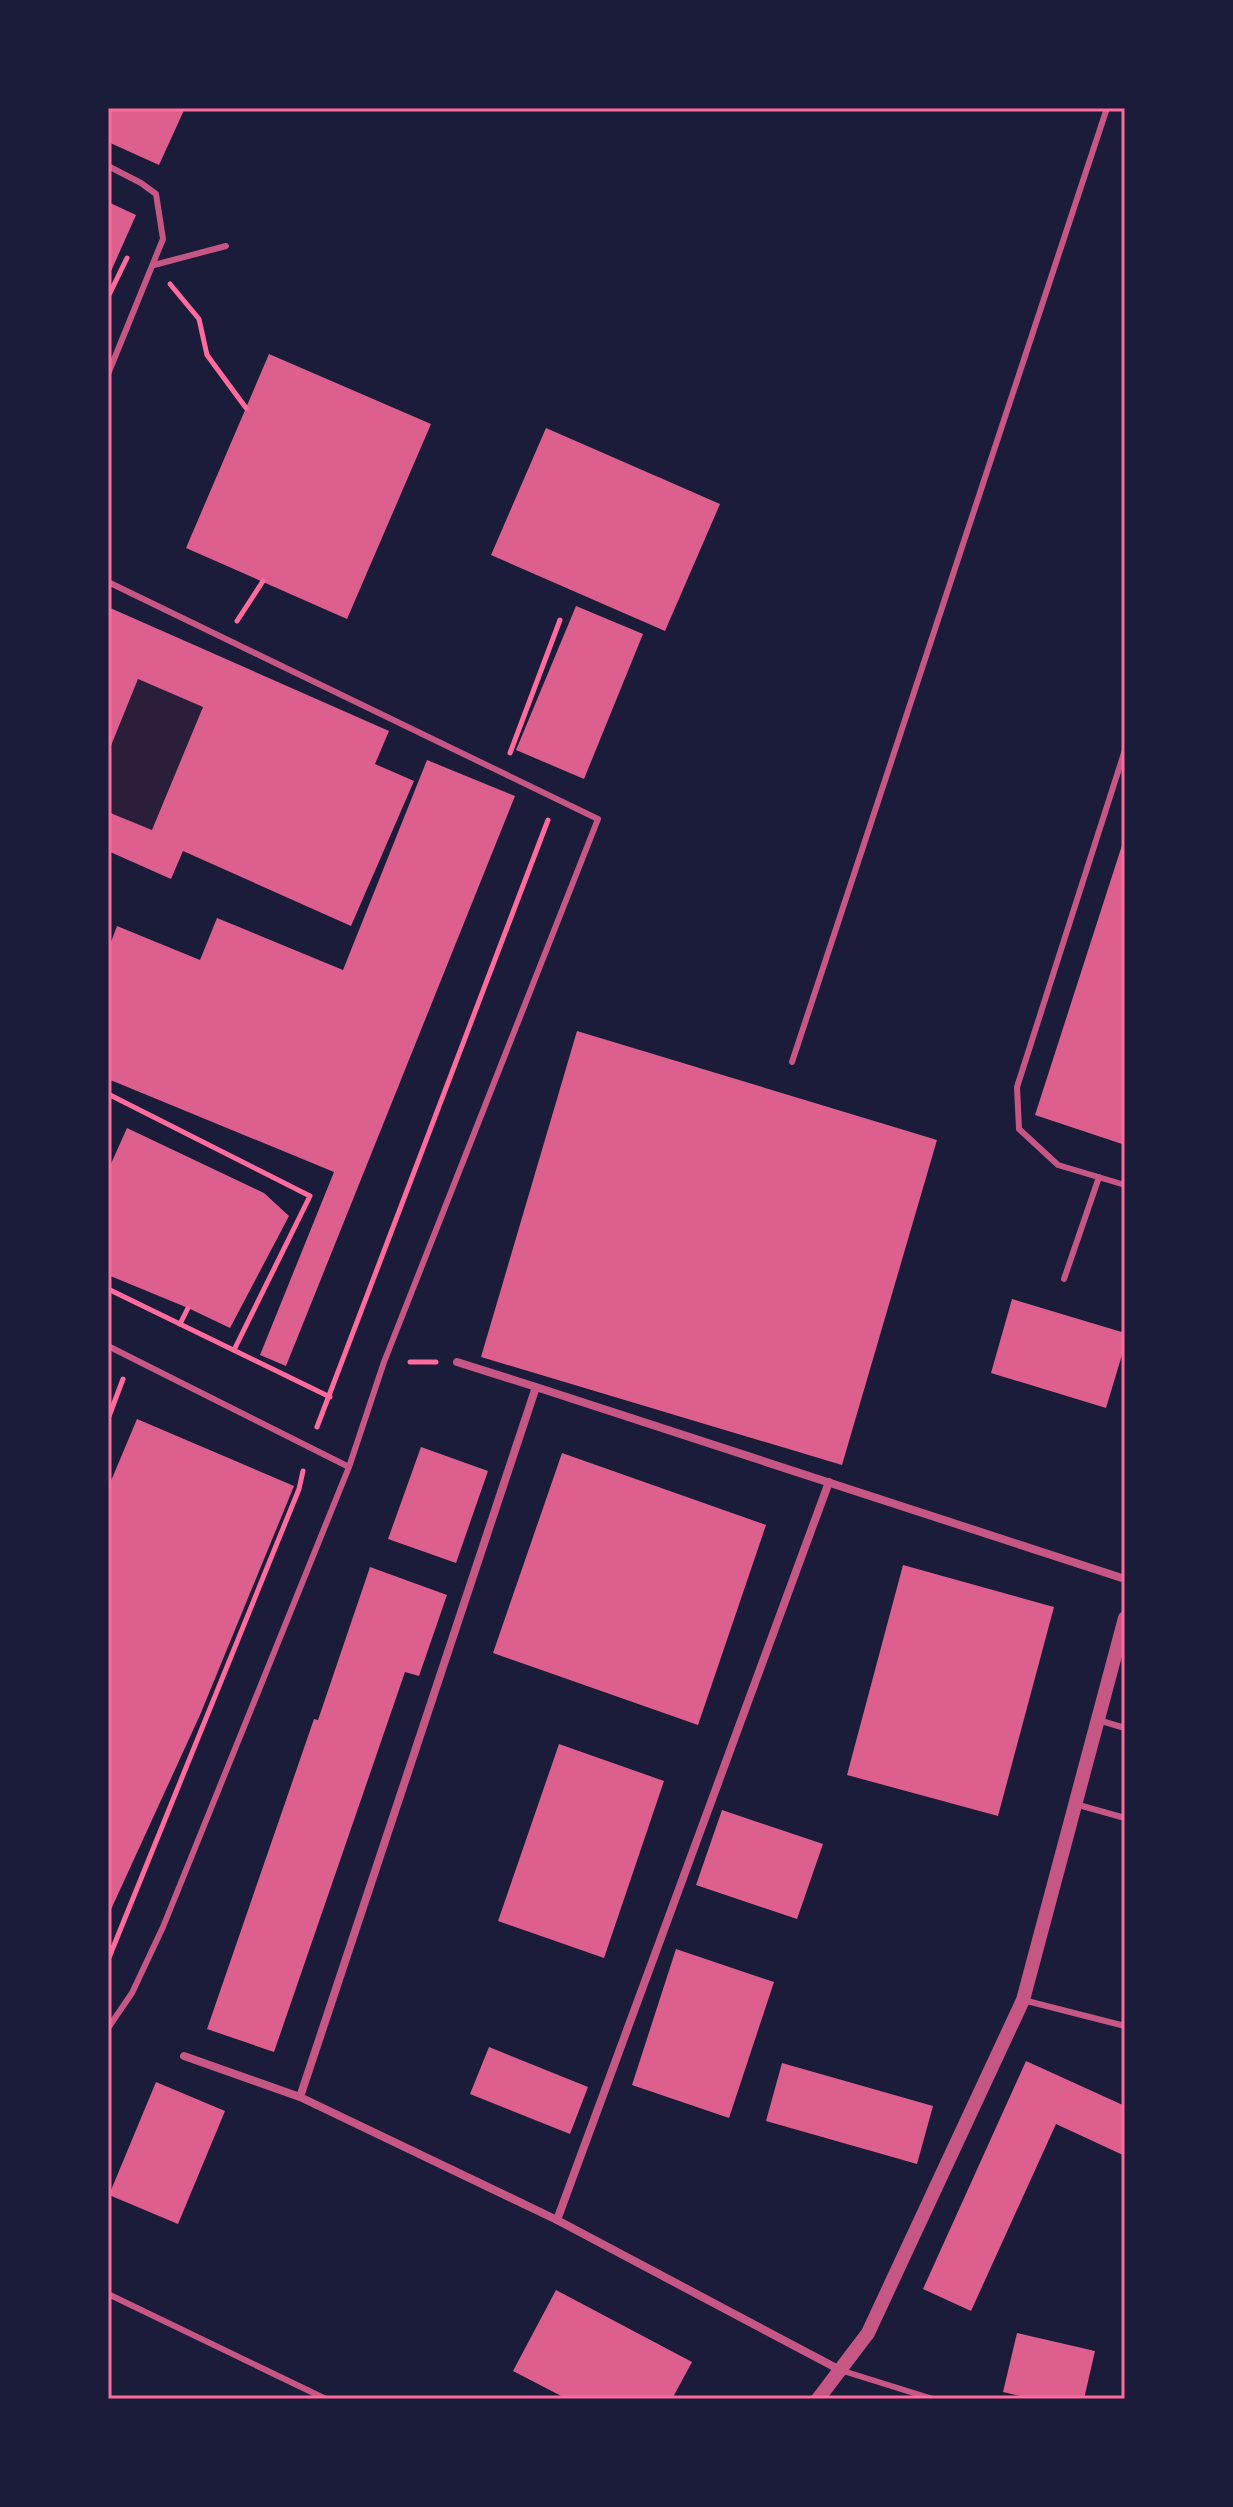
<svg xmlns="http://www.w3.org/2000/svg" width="1233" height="2507" font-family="Arial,sans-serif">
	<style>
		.green { fill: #2a1e3b }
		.building { fill: #dd5f8e }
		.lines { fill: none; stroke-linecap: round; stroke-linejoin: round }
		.path { stroke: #ff6b9d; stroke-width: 5 }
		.service { stroke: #c65784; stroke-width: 6 }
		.minor { stroke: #c65784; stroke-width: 8 }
		.tertiary { stroke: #c65784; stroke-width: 14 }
		.neatline { fill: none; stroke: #ff6b9d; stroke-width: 3 }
	</style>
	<rect width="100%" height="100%" fill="#1b1b3a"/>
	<!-- green -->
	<polygon class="green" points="138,679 203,707 152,830 108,812 108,753"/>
	<!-- building -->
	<g class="building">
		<polygon points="108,108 185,108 159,165 108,142"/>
		<polygon points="108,202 136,215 108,278"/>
		<polygon points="269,354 431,424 347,619 186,548"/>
		<polygon points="546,428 720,504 665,631 491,555"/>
		<polygon points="576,606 643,634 584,779 516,750"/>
		<polygon points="108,607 389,731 375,764 414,781 351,926 183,851 171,879 108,851 108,812 152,830 203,707 138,679 108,753"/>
		<polygon points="427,760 515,796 286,1366 260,1355 334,1172 108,1079 108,950 117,926 200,960 217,918 343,970"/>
		<polygon points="1124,839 1125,839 1125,1145 1035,1115"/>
		<polygon points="577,1031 937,1140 842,1465 481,1357"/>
		<polygon points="127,1128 264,1193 289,1216 230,1328 188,1308 108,1275 108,1165 110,1166"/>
		<polygon points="1012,1299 1125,1333 1125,1345 1106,1408 991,1373"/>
		<polygon points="137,1419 294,1486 200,1715 108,1916 108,1488"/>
		<polygon points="421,1447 488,1471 456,1563 388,1539"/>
		<polygon points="562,1453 766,1525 698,1725 493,1653"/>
		<polygon points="903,1565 1054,1607 998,1816 847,1775"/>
		<polygon points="370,1567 447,1595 419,1676 405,1672 274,2052 207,2029 314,1719 318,1720"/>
		<polygon points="559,1744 664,1781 604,1958 498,1921"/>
		<polygon points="722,1810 823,1844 797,1919 696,1885"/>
		<polygon points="676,1949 774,1982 729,2118 632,2085"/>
		<polygon points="489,2047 588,2087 570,2134 470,2094"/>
		<polygon points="1026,2061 1125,2106 1125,2156 1056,2124 971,2311 923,2289"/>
		<polygon points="782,2063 933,2106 917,2164 766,2121"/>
		<polygon points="156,2082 225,2111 178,2224 109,2195"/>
		<polygon points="556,2290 692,2362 672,2399 567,2399 513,2371"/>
		<polygon points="1017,2333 1095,2351 1084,2399 1033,2399 1003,2392"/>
	</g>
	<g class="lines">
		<!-- path -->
		<g class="path">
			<polyline points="170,284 199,319 207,355 246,408"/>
			<polyline points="108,297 127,258"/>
			<polyline points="237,621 263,581"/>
			<polyline points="510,753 560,620"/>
			<polyline points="108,1094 310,1196 234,1350"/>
			<polyline points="108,1289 330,1397"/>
			<polyline points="180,1324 188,1308"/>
			<polyline points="410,1362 436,1362"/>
			<polyline points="108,1419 123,1379"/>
			<polyline points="317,1427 548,820"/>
			<polyline points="108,1960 299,1489 303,1471"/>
		</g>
		<!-- service -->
		<g class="service">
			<polyline points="108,166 141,183 156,194 163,239 108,374"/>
			<polyline points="154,265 226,246"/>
			<polyline points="108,582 598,819 384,1362 349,1467 108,1346"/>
			<polyline points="1125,750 1017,1087 1019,1129 1058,1165 1125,1185"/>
			<polyline points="792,1062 1107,108"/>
			<polyline points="1064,1279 1099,1177"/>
			<polyline points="1098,1720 1125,1728"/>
			<polyline points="1075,1804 1125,1818"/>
			<polyline points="1023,2000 1125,2026"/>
			<polyline points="108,2028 132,1993 163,1927 349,1467"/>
			<polyline points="108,2294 326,2399"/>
			<polyline points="840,2370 933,2399"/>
		</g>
		<!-- minor -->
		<g class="minor">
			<polyline points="457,1362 536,1387"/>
			<polyline points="184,2056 300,2097"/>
			<polyline points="557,2220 829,1482"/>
			<polyline points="840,2370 557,2220 300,2097 536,1387 1125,1579"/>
		</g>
		<!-- tertiary -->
		<polyline class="tertiary" points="818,2399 868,2333 1023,2000 1125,1618"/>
	</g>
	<!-- border -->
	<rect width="1233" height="2507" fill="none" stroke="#1b1b3a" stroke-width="220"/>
	<rect x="110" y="110" width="1013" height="2287" class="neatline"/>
</svg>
